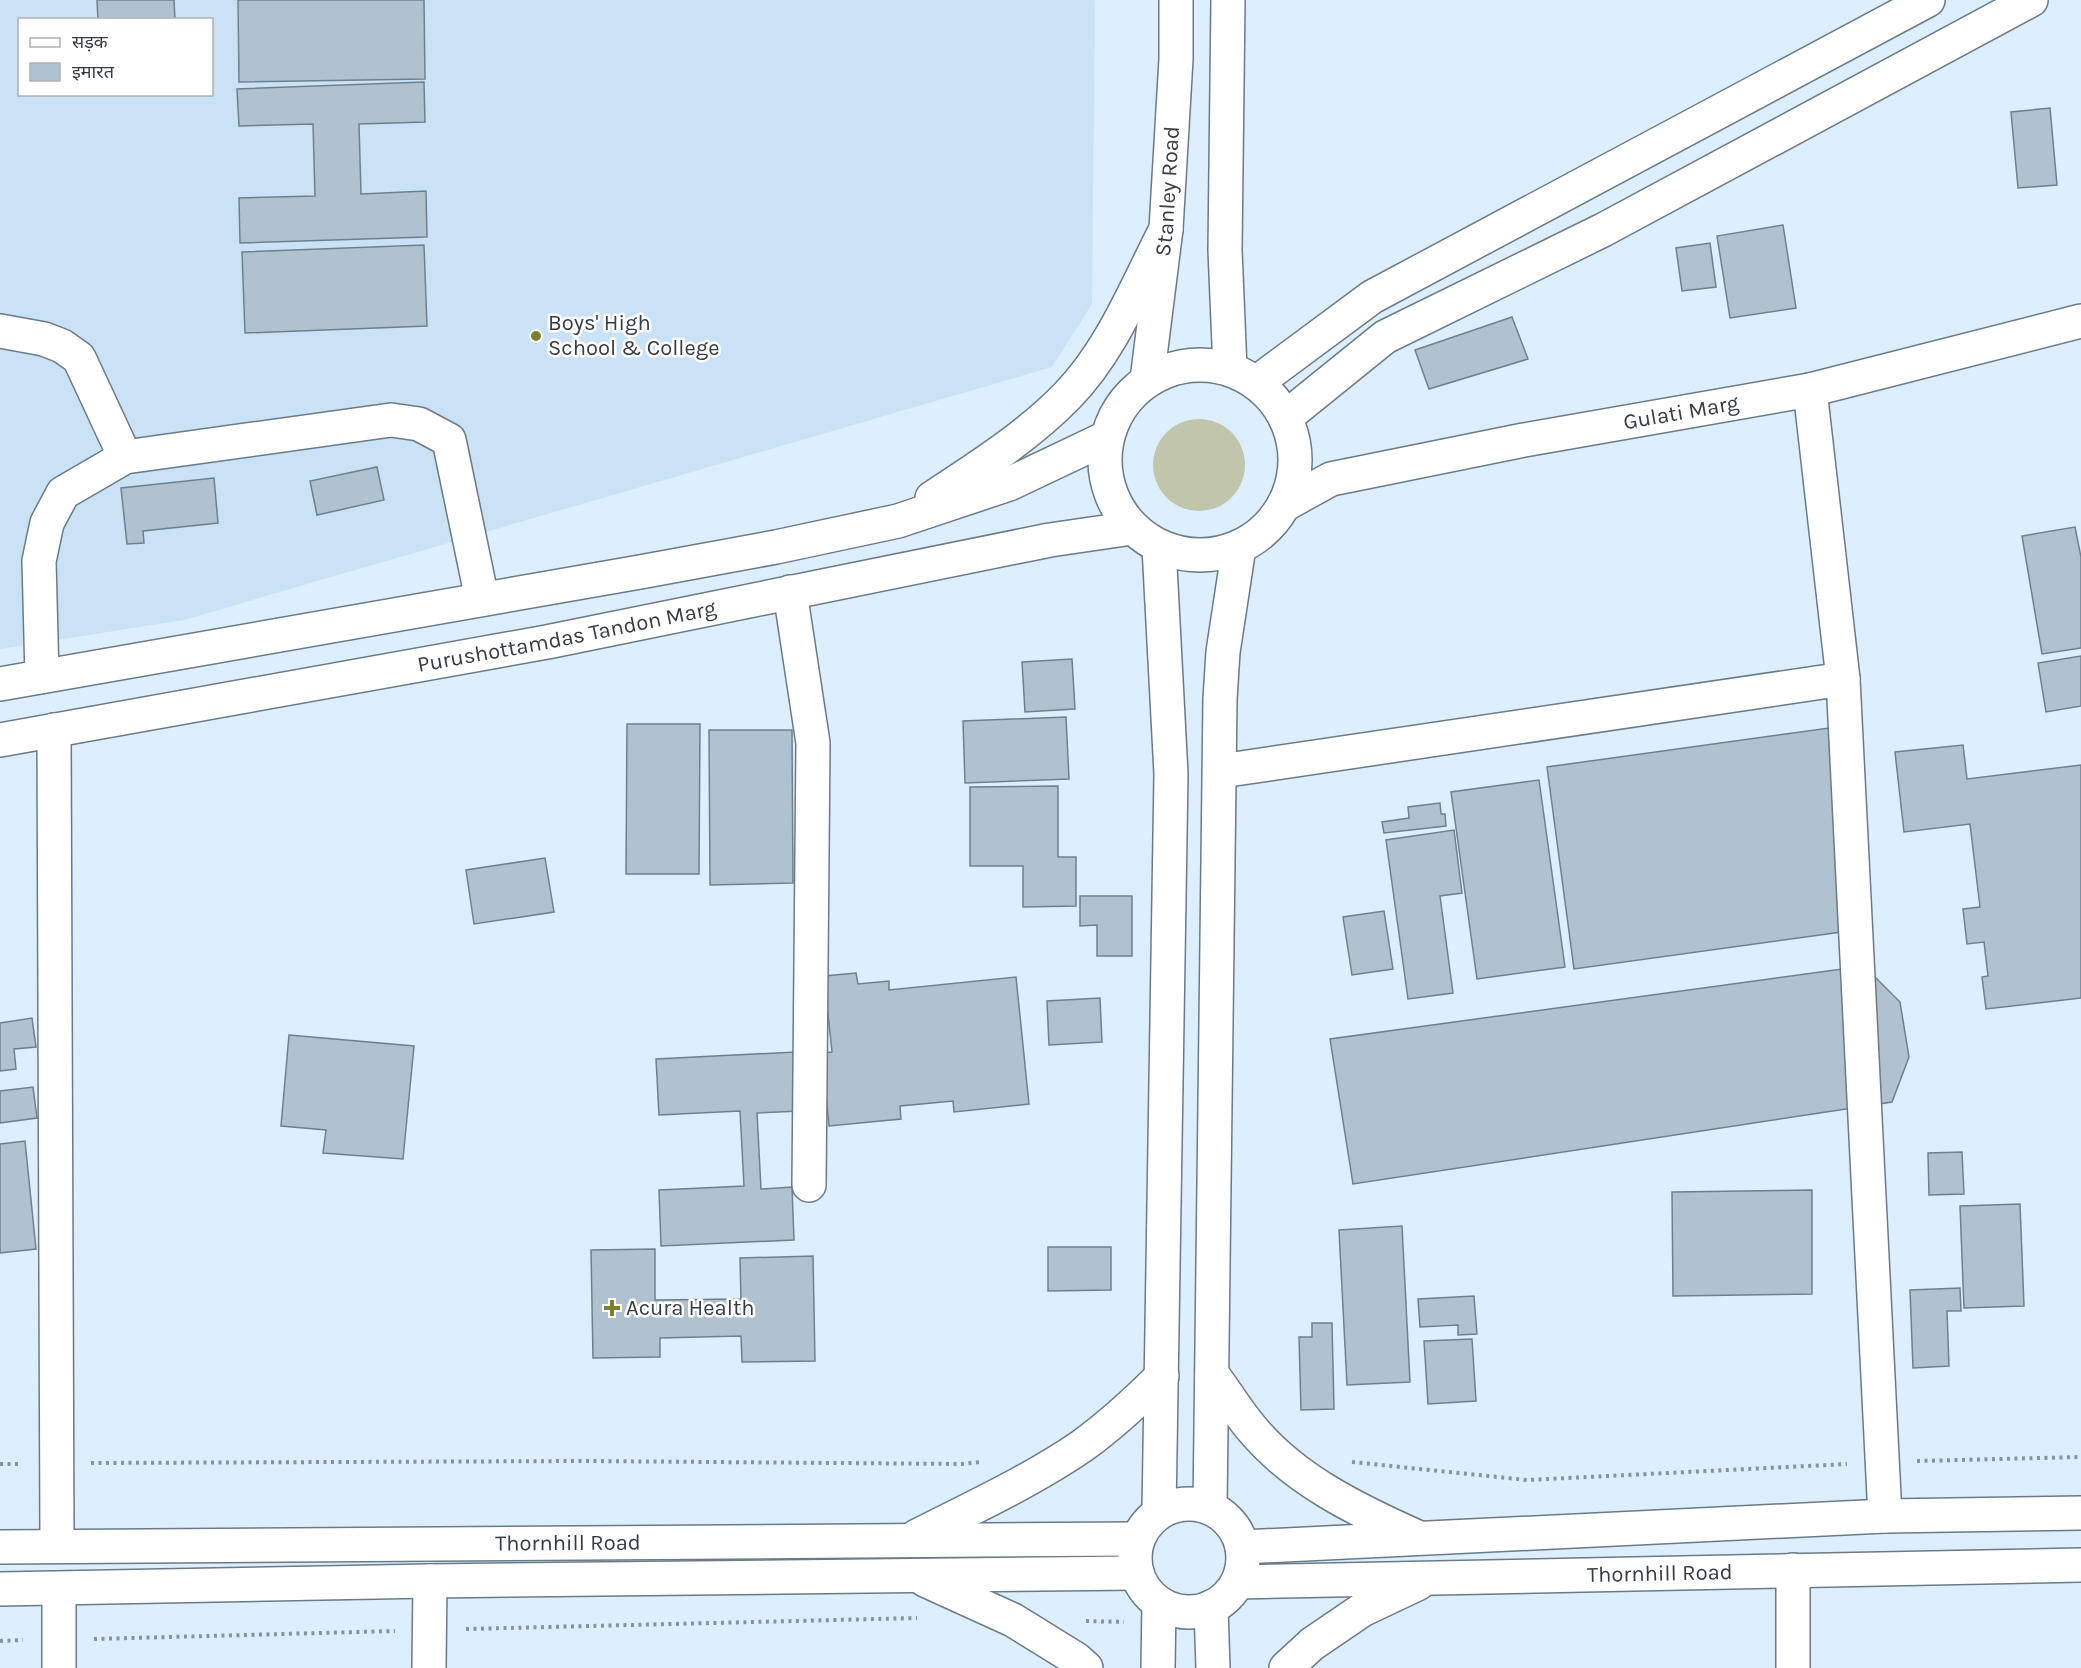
<svg xmlns="http://www.w3.org/2000/svg" width="2081" height="1668" font-family="Karla,'Noto Sans Devanagari',sans-serif">
	<style>
		.built { fill: #cae2f6; fill-rule: evenodd }
		.green { fill: #c1c5ac }
		.building { fill: #b0c2d0; stroke: #6f808d; stroke-width: 1.5 }
		.lines { fill: none; stroke-linecap: round; stroke-linejoin: round }
		.minor-casing { stroke: #6a7b87; stroke-width: 36 }
		.major-casing { stroke: #6a7b87; stroke-width: 36 }
		.path { stroke: #86939d; stroke-width: 4; stroke-dasharray: 3 4.5; stroke-linecap: butt }
		.minor { stroke: #fff; stroke-width: 33 }
		.major { stroke: #fff; stroke-width: 33 }
		.poi-dot { fill: #79822e; stroke: #fff; stroke-width: 2 }
		.labels { text-anchor: middle; dominant-baseline: central; stroke-width: 5; stroke-linejoin: round; paint-order: stroke }
		.street-label { font-size: 22px; fill: #353c42; stroke: #fff }
		.poi-label { font-size: 22px; fill: #353c42; stroke: #fff; text-anchor: start }
	</style>
	<rect width="100%" height="100%" fill="#ddeffe"/>
	<!-- built -->
	<path class="built" d="M0,0H1095L1092,304L1052,367L184,620L0,649ZM20,20H212V94H20Z"/>
	<!-- green -->
	<circle class="green" cx="1199" cy="465" r="46"/>
	<!-- building -->
	<g class="building">
		<polygon points="97,0 174,0 175,20 98,20"/>
		<polygon points="238,0 424,0 425,79 239,82"/>
		<polygon points="424,82 425,122 359,124 361,194 426,191 427,237 240,243 239,198 315,196 313,124 239,126 237,89"/>
		<polygon points="2050,108 2057,185 2018,188 2011,112"/>
		<polygon points="1783,225 1796,308 1730,318 1717,236"/>
		<polygon points="1710,243 1716,287 1682,291 1676,248"/>
		<polygon points="424,245 427,326 245,333 242,252"/>
		<polygon points="1512,317 1528,359 1429,389 1415,350"/>
		<polygon points="377,467 384,500 317,515 310,481"/>
		<polygon points="214,478 218,523 143,531 144,543 127,544 121,488"/>
		<polygon points="2075,527 2081,557 2081,648 2042,654 2022,536"/>
		<polygon points="2081,656 2081,706 2046,712 2038,663"/>
		<polygon points="1072,659 1075,709 1025,712 1022,662"/>
		<polygon points="1066,717 1069,779 965,783 963,721"/>
		<polygon points="627,724 700,724 699,874 626,874"/>
		<polygon points="1829,728 1856,930 1574,969 1547,767"/>
		<polygon points="709,730 792,730 793,883 710,885"/>
		<polygon points="1963,745 1967,779 2081,765 2081,998 1986,1009 1982,977 1988,976 1984,942 1967,944 1963,909 1980,907 1970,824 1904,832 1895,752"/>
		<polygon points="1539,780 1565,967 1477,979 1451,792"/>
		<polygon points="1058,786 1058,857 1076,857 1076,906 1023,907 1023,866 970,866 970,787"/>
		<polygon points="1440,803 1441,814 1445,814 1446,826 1384,833 1382,822 1409,818 1408,807"/>
		<polygon points="1454,830 1462,893 1440,896 1453,993 1408,999 1386,840"/>
		<polygon points="545,858 554,912 474,924 466,870"/>
		<polygon points="1080,896 1132,896 1132,956 1097,956 1097,925 1080,926"/>
		<polygon points="1384,911 1393,969 1352,975 1343,917"/>
		<polygon points="1864,966 1900,1002 1909,1057 1892,1102 1353,1184 1330,1039"/>
		<polygon points="856,973 858,984 889,981 889,990 1016,977 1029,1104 954,1112 953,1101 900,1106 901,1119 829,1126 822,1053 832,1052 824,976"/>
		<polygon points="1100,998 1102,1042 1049,1045 1047,1001"/>
		<polygon points="32,1018 36,1047 14,1049 16,1069 0,1071 0,1023"/>
		<polygon points="289,1035 414,1046 403,1159 323,1153 326,1130 281,1126"/>
		<polygon points="796,1052 799,1111 757,1113 761,1189 792,1187 794,1240 661,1246 659,1190 744,1186 740,1111 659,1115 656,1059"/>
		<polygon points="33,1087 37,1118 0,1123 0,1091"/>
		<polygon points="25,1141 36,1249 0,1253 0,1144"/>
		<polygon points="1962,1152 1964,1194 1929,1195 1928,1153"/>
		<polygon points="1812,1190 1812,1294 1673,1296 1672,1192"/>
		<polygon points="2020,1204 2024,1306 1964,1308 1960,1206"/>
		<polygon points="1402,1226 1410,1382 1347,1385 1339,1230"/>
		<polygon points="1048,1247 1111,1247 1111,1290 1048,1291"/>
		<polygon points="655,1249 655,1300 741,1299 740,1258 813,1256 815,1361 742,1362 741,1336 660,1338 660,1357 593,1358 591,1250"/>
		<polygon points="1960,1288 1961,1311 1947,1311 1949,1366 1913,1368 1910,1290"/>
		<polygon points="1474,1296 1477,1334 1458,1335 1458,1325 1420,1327 1418,1299"/>
		<polygon points="1312,1323 1332,1323 1334,1409 1301,1410 1299,1337 1312,1337"/>
		<polygon points="1472,1339 1476,1401 1428,1404 1424,1341"/>
	</g>
	<g class="lines">
		<defs>
			<g id="minor">
				<polyline points="0,331 44,339 62,346 79,358 125,457"/>
				<polyline points="1810,390 1843,679 1885,1516"/>
				<path id="s1" d="M1284,505L1331,479L1524,440L1810,390L2081,321"/>
				<polyline points="1159,547 1171,774 1159,1512"/>
				<polyline points="790,592 813,743 809,1185"/>
				<polyline points="42,676 39,561 47,523 63,493 125,457 391,420 419,424 449,440 482,599"/>
				<polyline points="54,730 57,1546"/>
				<polyline points="1221,771 1843,679"/>
				<path d="M1212,1374C1226,1392 1238,1413 1253,1430C1295,1480 1357,1510 1415,1536"/>
				<circle cx="1189" cy="1558" r="54"/>
				<polyline points="1210,1508 1220,699 1223,652 1239,547"/>
				<path d="M917,1536C972,1508 1031,1481 1082,1446C1111,1425 1137,1401 1162,1376"/>
				<path id="s2" d="M0,1547L1138,1539"/>
				<polyline points="1242,1547 1885,1516 2081,1513"/>
				<polyline points="1793,1570 1793,1668"/>
				<polyline points="925,1580 1013,1620 1076,1659 1086,1668"/>
				<path id="s3" d="M1238,1582L2081,1565"/>
				<polyline points="0,1589 430,1581 1137,1573"/>
				<polyline points="1211,1607 1213,1668"/>
				<polyline points="59,1668 59,1589"/>
				<polyline points="429,1668 430,1581"/>
				<polyline points="1158,1668 1159,1603"/>
				<polyline points="1286,1668 1312,1644 1362,1610 1419,1583"/>
			</g>
			<g id="major">
				<polyline points="1228,0 1225,250 1230,369"/>
				<circle cx="1200" cy="460" r="95"/>
				<path id="s4" d="M1147,380L1166,229L1176,59V0"/>
				<polyline points="1256,383 1372,297 1928,0"/>
				<polyline points="1286,417 1385,337 1603,230 2031,0"/>
				<path d="M932,498C979,467 1028,436 1067,396C1112,350 1137,285 1166,229"/>
				<polyline points="0,684 640,572 776,547 898,521 1009,484 1106,438"/>
				<path id="s5" d="M0,740L547,642L1050,540L1132,528"/>
			</g>
		</defs>
		<!-- minor casing -->
		<use href="#minor" class="minor-casing"/>
		<!-- major casing -->
		<use href="#major" class="major-casing"/>
		<!-- path -->
		<g class="path">
			<polyline points="1917,1461 2081,1457"/>
			<polyline points="1352,1462 1527,1480 1847,1464"/>
			<polyline points="91,1463 586,1461 962,1464 980,1462"/>
			<polyline points="0,1464 20,1464"/>
			<polyline points="1086,1621 1124,1622"/>
			<polyline points="466,1629 917,1618"/>
			<polyline points="94,1639 395,1631"/>
			<polyline points="0,1641 23,1640"/>
		</g>
		<!-- minor -->
		<use href="#minor" class="minor"/>
		<!-- major -->
		<use href="#major" class="major"/>
	</g>
	<!-- markers -->
	<g class="poi-dot">
		<circle cx="536" cy="336" r="6"/>
		<path d="M609 1299h6v6h6v6h-6v6h-6v-6h-6v-6h6z"/>
	</g>
	<g class="labels">
		<!-- street labels -->
		<g class="street-label">
			<text stroke="none"><textPath href="#s4" startOffset="190">Stanley Road</textPath></text>
			<text stroke="none"><textPath href="#s1" startOffset="410">Gulati Marg</textPath></text>
			<text stroke="none"><textPath href="#s5" startOffset="576">Purushottamdas Tandon Marg</textPath></text>
			<text stroke="none"><textPath href="#s2" startOffset="568">Thornhill Road</textPath></text>
			<text stroke="none"><textPath href="#s3" startOffset="422">Thornhill Road</textPath></text>
		</g>
		<!-- poi labels -->
		<g class="poi-label">
			<text x="548" y="323">Boys' High<tspan x="548" dy="25">School &amp; College</tspan></text>
			<text x="626" y="1308">Acura Health</text>
		</g>
	</g>
	<!-- legend -->
	<rect x="18" y="18" width="195" height="78" fill="#ffffff" stroke="#aeb1b3" stroke-width="1.5"/>
	<rect x="30" y="38" width="30" height="9" fill="#ffffff" stroke="#aeb1b3" stroke-width="1.5"/>
	<text x="72" y="48" font-size="18" fill="#353c42">सड़क</text>
	<rect x="30" y="63" width="30" height="18" fill="#b0c2d0" stroke="#aeb1b3" stroke-width="1.5"/>
	<text x="72" y="78" font-size="18" fill="#353c42">इमारत</text>
</svg>
